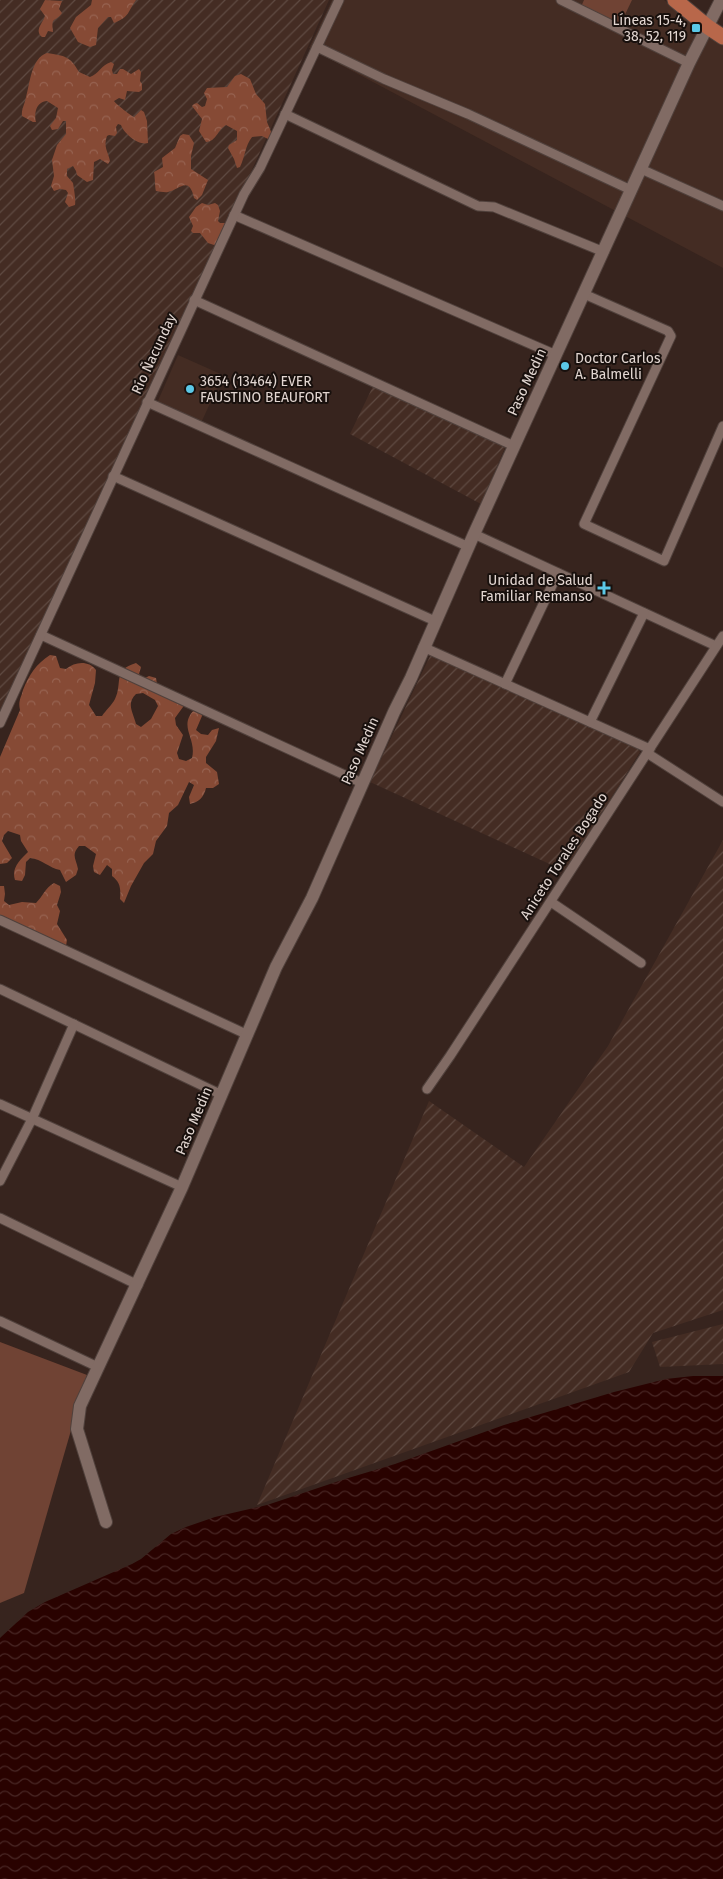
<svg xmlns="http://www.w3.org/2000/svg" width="723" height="1879" font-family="'Fira Sans',sans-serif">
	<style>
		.built { fill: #442c23 }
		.industrial { fill: url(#industrial-furrows) }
		.green { fill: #704334 }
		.forest { fill: url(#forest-crowns); fill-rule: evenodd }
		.water { fill: url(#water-waves) }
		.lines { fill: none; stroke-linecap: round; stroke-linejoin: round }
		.street-casing { stroke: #50413c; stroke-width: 11 }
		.secondary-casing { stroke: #50413c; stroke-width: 14 }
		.primary-casing { stroke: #50413c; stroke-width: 17 }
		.street { stroke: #816b64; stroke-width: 9 }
		.secondary { stroke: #816b64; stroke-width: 12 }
		.primary { stroke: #b8674a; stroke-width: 15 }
		.poi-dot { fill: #5bc8e7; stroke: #18100d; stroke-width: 2 }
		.labels { text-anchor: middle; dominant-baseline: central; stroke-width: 4; stroke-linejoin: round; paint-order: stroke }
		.poi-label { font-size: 14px; fill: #e2d6d1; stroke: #18100d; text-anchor: end }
		.street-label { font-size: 14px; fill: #e2d6d1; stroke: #18100d }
	</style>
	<defs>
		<pattern id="industrial-furrows" width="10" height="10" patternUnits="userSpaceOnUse" patternTransform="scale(1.25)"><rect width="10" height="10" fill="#442c23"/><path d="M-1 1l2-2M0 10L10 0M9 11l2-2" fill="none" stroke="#5f4a42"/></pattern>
		<pattern id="forest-crowns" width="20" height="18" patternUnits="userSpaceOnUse" patternTransform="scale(1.25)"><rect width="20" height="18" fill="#864a35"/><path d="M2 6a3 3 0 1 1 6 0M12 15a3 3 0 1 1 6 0" fill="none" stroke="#976351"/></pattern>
		<pattern id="water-waves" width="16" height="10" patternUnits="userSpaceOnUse" patternTransform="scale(1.25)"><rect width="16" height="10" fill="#290200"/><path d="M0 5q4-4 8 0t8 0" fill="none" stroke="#482624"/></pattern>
	</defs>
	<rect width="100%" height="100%" fill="#37241e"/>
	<!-- built -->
	<g class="built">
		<polygon points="332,0 664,0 723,44 723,268 309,48"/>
		<polygon points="178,355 223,375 201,423 157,403"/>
	</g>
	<!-- industrial -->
	<g class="industrial">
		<polygon points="0,0 329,0 0,725"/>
		<polygon points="374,384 506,445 481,504 350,434"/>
		<polygon points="431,654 636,746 640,752 565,871 370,782"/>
		<polygon points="723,840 723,1310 653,1333 629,1372 257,1505 429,1101 524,1167 608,1046"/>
		<polygon points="723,1324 723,1364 660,1367 652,1342"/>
	</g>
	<!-- green -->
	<g class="green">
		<polygon points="584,0 632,0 620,25 581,7"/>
		<polygon points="0,1342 87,1375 24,1593 0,1603"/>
	</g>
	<!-- forest -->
	<g class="forest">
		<path d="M45,0L62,1L59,9L62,13C55,23 51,15 53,32L48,31L45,37H42C34,30 43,23 45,16L40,9Z"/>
		<path d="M92,0H136C127,12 131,16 114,23L111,17H108L98,28L96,45L90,47L78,42L70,28L76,17L91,5Z"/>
		<path d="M47,53C65,56 70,56 79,72L90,77C99,74 101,65 111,62L114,64L112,70L113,74H117L120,69H123L131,74L139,69L141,72L140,81L142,84V90L139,92L127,91L125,100L119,98L114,101C115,103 131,116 134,117L141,110L144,112L147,121L148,143C139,146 124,134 121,125L118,124L116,127L117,133L115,136L109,135L107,136C103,147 108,151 110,161L108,164L100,159L94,162L93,180L87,182L77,175L76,171L73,166L67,169V176L73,183C74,189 76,201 75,205L69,207L65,202L68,193L66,190L60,189L54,191L51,186L54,176L52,160L57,145L66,134V121H63L58,129L52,130L50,126L56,118L58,108L47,101C36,102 34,113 36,122H33L22,116C21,109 25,104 26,97C30,84 31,58 47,53Z"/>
		<path d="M241,74L250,79L256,94L265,104L267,122L272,134L268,139L262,136L252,137C245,146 245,157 240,167L237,168L234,159L228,148L229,145L237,140V131L226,125C217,130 217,141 206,142L199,131L202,119L192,106L194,104L197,103L202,107L205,106L207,99L204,93L207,88L227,87L235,76Z"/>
		<path d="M183,134L189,135L194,143L191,156V169L208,180L202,195L197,200L194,198C189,175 179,190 168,192C165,193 159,191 156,191C155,190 155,175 154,172L163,167L162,158L175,148L180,136Z"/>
		<polygon points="202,203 208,205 215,203 218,205 220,211 218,221 220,223 226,223 220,243 214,245 208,243 200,233 193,233 191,231 193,226 189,217 196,207"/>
		<path d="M50,655L56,656L60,668L66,669C75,662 88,660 96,670L95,683L89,705L96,716H102C106,710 112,705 115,699C123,683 112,670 136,663L141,667L139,674L143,679L149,676L156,678L157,684L183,701V707L175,718L176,725L183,735L177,753L179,759L186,761L192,758C197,738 178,727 194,710L201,709L202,716L196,730L201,734L208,735L212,730L219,728L216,741L206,757V763L217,772L219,784L213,788H206C204,797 199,802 190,804L189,797L194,785L189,782L178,805L169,813L167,826L156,841L153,854L144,863L131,886L124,903L120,899C121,888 120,882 112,876V869L107,865L100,875L94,872L93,866L96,854L85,846H79C71,855 76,859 78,869L76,875L66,882L60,870C49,868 42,859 30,858L26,862L25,875L22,881L15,880C11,868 20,860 28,852L21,841L20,835L8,831L4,835L2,841L12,858L7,863L0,864V757L20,710C18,701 21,698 23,690C29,675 36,664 50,655ZM143,693L155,700L158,706L151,719L141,727L136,724C133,712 126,704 136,694Z"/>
		<path d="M54,883L60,886L61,892L57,905L60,911L57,924L67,940L66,946C58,952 51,951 44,944L0,924V886H4L5,894L4,901L9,905L22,902L36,903C43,896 45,888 54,883Z"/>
	</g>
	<!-- water -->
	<polygon class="water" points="693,1376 723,1376 723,1879 0,1879 0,1638 28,1612 45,1602 132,1564 141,1559 171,1534 186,1527 215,1517 267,1505 345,1479 395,1464 504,1425 614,1392 666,1379"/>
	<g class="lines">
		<defs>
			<g id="street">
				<polyline points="561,0 689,63"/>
				<polyline points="317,47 384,79 468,114 631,190"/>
				<polyline points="285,114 478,206 494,207 604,252"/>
				<polyline points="641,169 723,206"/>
				<polyline points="234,215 556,355"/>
				<polyline points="584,294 668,331 671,336 584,524 664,561 723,426"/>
				<polyline points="194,300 514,446"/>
				<polyline points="147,402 469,547"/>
				<polyline points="113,476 435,621"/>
				<polyline points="474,534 716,646"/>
				<polyline points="41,635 362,783"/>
				<polyline points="423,647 650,749"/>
				<polyline points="505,684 558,573"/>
				<polyline points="590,722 644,613"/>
				<polyline points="0,723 244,194 260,168 339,0"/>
				<polyline points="647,753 723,802"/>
				<polyline points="551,902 641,963"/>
				<polyline points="0,920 248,1035"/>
				<polyline points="0,989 222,1095"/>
				<polyline points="427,1089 450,1056 723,636"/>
				<polyline points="0,1104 182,1187"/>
				<polyline points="0,1181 32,1119 74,1024"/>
				<polyline points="0,1218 138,1285"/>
				<polyline points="0,1321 98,1367"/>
			</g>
			<polyline id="secondary" points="106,1522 77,1429 80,1406 182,1187 276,967 312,898 394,712 411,678 474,534 689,63 721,0"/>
			<polyline id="primary" points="675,0 708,27 723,37"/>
		</defs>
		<!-- street casing -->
		<use href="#street" class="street-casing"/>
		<!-- secondary casing -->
		<use href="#secondary" class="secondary-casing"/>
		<!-- primary casing -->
		<use href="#primary" class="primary-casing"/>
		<!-- street -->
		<use href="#street" class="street"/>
		<!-- secondary -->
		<use href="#secondary" class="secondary"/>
		<!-- primary -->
		<use href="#primary" class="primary"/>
	</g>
	<!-- markers -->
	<g class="poi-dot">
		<rect x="691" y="23" width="10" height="10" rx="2.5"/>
		<circle cx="565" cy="366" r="5"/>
		<circle cx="190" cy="389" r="5"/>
		<path d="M601.5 580.5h5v5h5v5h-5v5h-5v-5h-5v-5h5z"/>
	</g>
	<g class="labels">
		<!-- poi labels -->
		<g class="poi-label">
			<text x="686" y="20">Líneas 15-4,<tspan x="686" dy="16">38, 52, 119</tspan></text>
			<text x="575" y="358" text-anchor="start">Doctor Carlos<tspan x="575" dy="16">A. Balmelli</tspan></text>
			<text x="200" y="381" text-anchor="start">3654 (13464) EVER<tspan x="200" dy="16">FAUSTINO BEAUFORT</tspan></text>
			<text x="593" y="580">Unidad de Salud<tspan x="593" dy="16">Familiar Remanso</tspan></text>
		</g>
		<!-- street labels -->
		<g class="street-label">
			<text transform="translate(154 354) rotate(-65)">Río Ñacunday</text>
			<text transform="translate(527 382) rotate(-65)">Paso Medin</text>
			<text transform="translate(360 751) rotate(-66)">Paso Medin</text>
			<text transform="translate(564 856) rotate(-57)">Aniceto Torales Bogado</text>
			<text transform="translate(194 1121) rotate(-67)">Paso Medin</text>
		</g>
	</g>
</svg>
